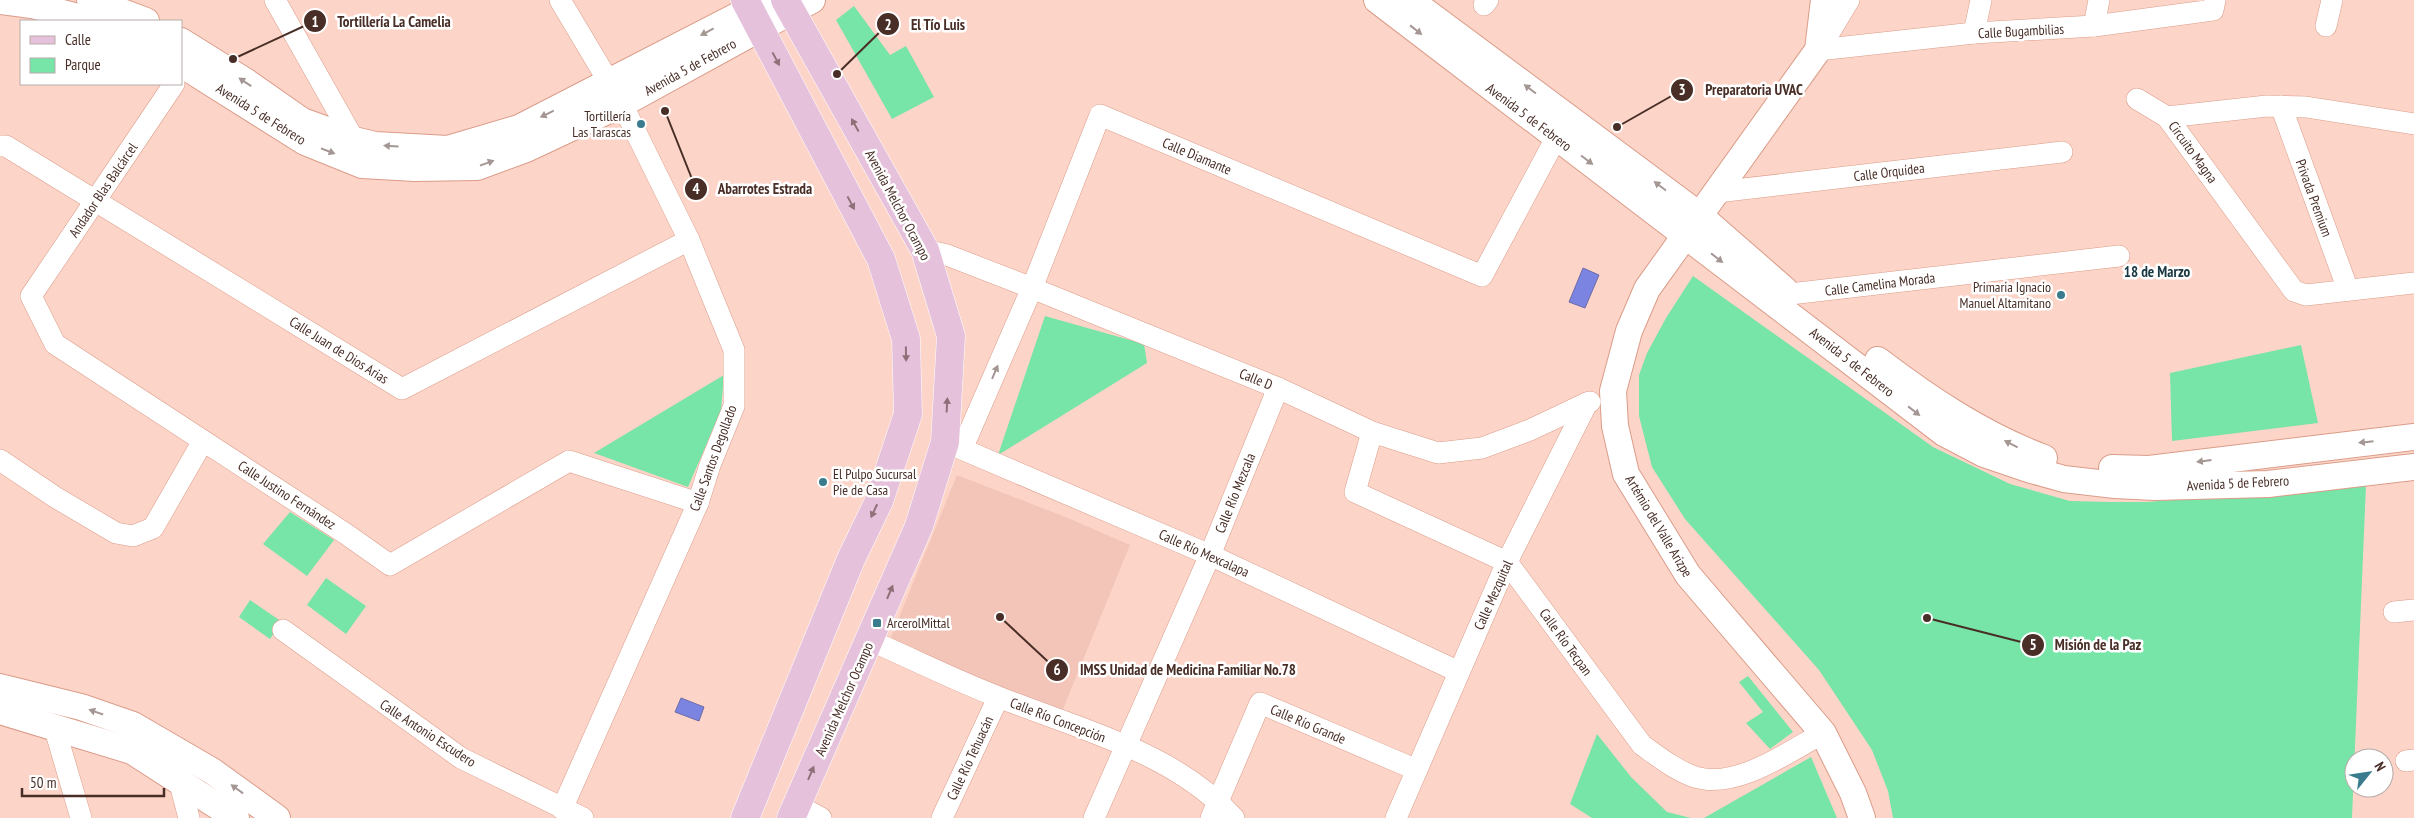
<svg xmlns="http://www.w3.org/2000/svg" width="2414" height="818" font-family="'PT Sans Narrow',sans-serif">
	<style>
		.built { fill: #f2c5b8 }
		.green { fill: #77e4a8 }
		.water { fill: #7b84e1; stroke: #6c6aa9 }
		.lines { fill: none; stroke-linecap: round; stroke-linejoin: round }
		.minor-casing { stroke: #db9c89; stroke-width: 22 }
		.tertiary-casing { stroke: #db9c89; stroke-width: 28 }
		.primary-casing { stroke: #fff; stroke-width: 29 }
		.minor { stroke: #fff; stroke-width: 21 }
		.tertiary { stroke: #fff; stroke-width: 26 }
		.primary { stroke: #e5c1db; stroke-width: 28 }
		.oneway { fill: #a49693 }
		.oneway2 { fill: #8f7078 }
		.poi-dot { fill: #3a7c8d; stroke: #fff; stroke-width: 2 }
		.labels { text-anchor: middle; dominant-baseline: central; stroke-width: 5; stroke-linejoin: round; paint-order: stroke }
		.street-label { font-size: 14px; fill: #482e27; stroke: #fff }
		.poi-label { font-size: 14px; fill: #482e27; stroke: #fff; text-anchor: end }
		.neighbourhood-label { font-size: 15px; font-weight: bold; fill: #193841; stroke: #fff }
		.leader { fill: none; stroke: #482e27; stroke-width: 2 }
		.callout-dot { fill: #482e27; stroke: #fff; stroke-width: 2 }
		.mark-label { font-size: 15px; text-anchor: middle; font-weight: bold; fill: #fff }
		.callout-label { font-size: 15px; text-anchor: middle; font-weight: bold; fill: #482e27; stroke: #fff; stroke-width: 5; stroke-linejoin: round; paint-order: stroke }
	</style>
	<rect width="100%" height="100%" fill="#fdd5c8"/>
	<!-- built -->
	<polygon class="built" points="957,475 1068,518 1130,545 1061,714 889,642"/>
	<!-- green -->
	<g class="green">
		<polygon points="854,6 890,55 906,46 934,97 892,119 836,20"/>
		<polygon points="1693,276 1933,447 2010,484 2070,501 2110,502 2147,502 2366,485 2352,818 1893,818 1888,791 1872,750 1819,670 1685,519 1652,467 1639,416 1639,375 1647,353 1666,318"/>
		<polygon points="1045,316 1144,344 1147,363 998,455"/>
		<polygon points="2301,345 2318,423 2172,441 2170,373"/>
		<polygon points="724,375 721,411 688,487 594,453"/>
		<polygon points="290,512 334,540 307,576 263,544"/>
		<polygon points="326,578 366,606 346,634 307,605"/>
		<polygon points="250,600 282,622 270,639 239,617"/>
		<polygon points="1748,676 1793,732 1770,749 1746,723 1763,712 1739,682"/>
		<polygon points="1597,734 1631,777 1667,812 1691,818 1592,818 1570,804"/>
		<polygon points="1811,757 1837,818 1704,818"/>
	</g>
	<!-- water -->
	<g class="water">
		<polygon points="1583,268 1599,275 1585,308 1569,302"/>
		<polygon points="681,698 704,707 699,721 675,712"/>
	</g>
	<g class="lines">
		<defs>
			<g id="minor">
				<polyline points="275,0 354,140"/>
				<polyline points="560,0 622,104 689,240 734,350 734,406 710,465 698,503 562,809"/>
				<polyline points="1484,5 1488,0"/>
				<polyline points="2094,26 2099,0"/>
				<polyline points="2326,26 2332,0"/>
				<polyline points="1974,33 1981,0"/>
				<polyline points="1820,48 1849,0"/>
				<polyline points="1818,50 1974,33 2094,26 2213,10 2215,0"/>
				<polyline points="174,84 31,296 55,344 346,534 390,565 569,461 698,503"/>
				<polyline points="2137,99 2167,117 2294,291 2306,295 2414,283"/>
				<polyline points="2281,106 2348,290"/>
				<polyline points="2167,117 2267,106 2306,107 2414,124"/>
				<polyline points="0,146 6,146 402,389 689,240"/>
				<polyline points="1717,192 2062,152"/>
				<polyline points="925,250 947,255 1032,288 1278,388 1372,432 1438,453 1482,448 1530,430 1587,403"/>
				<polyline points="1790,294 2119,256"/>
				<path d="M1372,432L1355,492L1507,562L1642,745C1659,757 1675,770 1695,777C1736,790 1788,752 1823,733"/>
				<polyline points="950,444 1210,555 1459,672"/>
				<polyline points="962,449 1032,288 1100,115 1482,276 1556,138"/>
				<polyline points="0,460 55,497 116,533 133,536 153,528 203,441"/>
				<polyline points="2394,612 2414,610"/>
				<polyline points="283,630 461,758 583,818"/>
				<path d="M869,640C913,659 956,681 1001,698C1081,730 1174,752 1234,818"/>
				<polyline points="54,726 81,818"/>
				<polyline points="2406,761 2414,760"/>
				<polyline points="179,780 189,818"/>
				<polyline points="797,805 821,818"/>
				<polyline points="942,818 998,698"/>
				<polyline points="1094,818 1210,555 1278,388"/>
				<polyline points="1211,818 1260,703 1417,770"/>
				<polyline points="1396,818 1507,562 1587,403 1590,402"/>
			</g>
			<g id="tertiary">
				<polyline points="90,0 146,21"/>
				<path d="M1377,0C1566,145 1756,288 1944,433L1984,454L2028,469L2064,479L2115,485L2155,487L2268,484L2414,467"/>
				<polyline points="1410,0 1699,215 1785,290"/>
				<polyline points="1824,0 1818,50 1647,289 1629,331 1613,391 1615,426 1626,474 1688,575 1823,733 1853,793 1862,818"/>
				<polyline points="0,1 32,5 93,21"/>
				<polyline points="181,41 245,81 302,121 354,140 375,145 448,149 519,128 768,0"/>
				<polyline points="181,64 305,142 362,165 415,168 477,167 526,149 622,104 812,0"/>
				<path d="M1878,360C1929,399 1983,435 2044,458"/>
				<polyline points="2112,468 2149,469 2414,437"/>
				<polyline points="0,687 81,707 133,725 212,771 277,818"/>
				<polyline points="0,711 132,751 236,818"/>
			</g>
			<g id="primary">
				<polyline points="785,0 925,250 951,336 945,442 919,526 791,818"/>
				<polyline points="745,818 851,559 879,501 908,414 906,339 881,259 745,0"/>
			</g>
		</defs>
		<!-- minor casing -->
		<use href="#minor" class="minor-casing"/>
		<!-- tertiary casing -->
		<use href="#tertiary" class="tertiary-casing"/>
		<!-- primary casing -->
		<use href="#primary" class="primary-casing"/>
		<!-- minor -->
		<use href="#minor" class="minor"/>
		<!-- tertiary -->
		<use href="#tertiary" class="tertiary"/>
		<!-- primary -->
		<use href="#primary" class="primary"/>
	</g>
	<!-- one-way arrows -->
	<defs><path id="oneway-solid" d="M-6-.8H1V-3.2L6.5 0L1 3.2V.8H-6Z" transform="scale(1.25)"/></defs>
	<g class="oneway">
		<use href="#oneway-solid" transform="translate(1416 30) rotate(38)"/>
		<use href="#oneway-solid" transform="translate(707 32) rotate(152)"/>
		<use href="#oneway-solid" transform="translate(245 82) rotate(-146)"/>
		<use href="#oneway-solid" transform="translate(1530 89) rotate(-143)"/>
		<use href="#oneway-solid" transform="translate(547 114) rotate(154)"/>
		<use href="#oneway-solid" transform="translate(391 146) rotate(-176)"/>
		<use href="#oneway-solid" transform="translate(328 151) rotate(21)"/>
		<use href="#oneway-solid" transform="translate(1587 160) rotate(37)"/>
		<use href="#oneway-solid" transform="translate(487 163) rotate(-20)"/>
		<use href="#oneway-solid" transform="translate(1660 186) rotate(-143)"/>
		<use href="#oneway-solid" transform="translate(1717 258) rotate(38)"/>
		<use href="#oneway-solid" transform="translate(995 372) rotate(-67)"/>
		<use href="#oneway-solid" transform="translate(1914 411) rotate(38)"/>
		<use href="#oneway-solid" transform="translate(2366 442) rotate(174)"/>
		<use href="#oneway-solid" transform="translate(2011 444) rotate(-153)"/>
		<use href="#oneway-solid" transform="translate(2204 461) rotate(173)"/>
		<use href="#oneway-solid" transform="translate(96 712) rotate(-161)"/>
		<use href="#oneway-solid" transform="translate(237 789) rotate(-144)"/>
	</g>
	<g class="oneway2">
		<use href="#oneway-solid" transform="translate(776 59) rotate(62)"/>
		<use href="#oneway-solid" transform="translate(855 125) rotate(-119)"/>
		<use href="#oneway-solid" transform="translate(851 203) rotate(62)"/>
		<use href="#oneway-solid" transform="translate(906 354) rotate(89)"/>
		<use href="#oneway-solid" transform="translate(947 405) rotate(-87)"/>
		<use href="#oneway-solid" transform="translate(874 511) rotate(115)"/>
		<use href="#oneway-solid" transform="translate(890 592) rotate(-67)"/>
		<use href="#oneway-solid" transform="translate(811 773) rotate(-67)"/>
	</g>
	<!-- markers -->
	<g class="poi-dot">
		<circle cx="641" cy="124" r="5"/>
		<circle cx="2061" cy="295" r="5"/>
		<circle cx="823" cy="482" r="5"/>
		<rect x="872" y="618" width="10" height="10" rx="2.5"/>
	</g>
	<g class="labels">
		<!-- street labels -->
		<g class="street-label">
			<text transform="translate(2021 31) rotate(-3)">Calle Bugambilias</text>
			<text transform="translate(690 67) rotate(-29)">Avenida 5 de Febrero</text>
			<text transform="translate(261 114) rotate(32)">Avenida 5 de Febrero</text>
			<text transform="translate(1529 117) rotate(37)">Avenida 5 de Febrero</text>
			<text transform="translate(2193 152) rotate(54)">Circuito Magna</text>
			<text transform="translate(1197 156) rotate(23)">Calle Diamante</text>
			<text transform="translate(1889 172) rotate(-7)">Calle Orquídea</text>
			<text transform="translate(103 190) rotate(-56)">Andador Blas Balcárcel</text>
			<text transform="translate(2314 198) rotate(70)">Privada Premium</text>
			<text transform="translate(898 205) rotate(62)">Avenida Melchor Ocampo</text>
			<text transform="translate(1880 284) rotate(-7)">Calle Camelina Morada</text>
			<text transform="translate(339 350) rotate(32)">Calle Juan de Dios Arias</text>
			<text transform="translate(1852 362) rotate(38)">Avenida 5 de Febrero</text>
			<text transform="translate(1256 379) rotate(22)">Calle D</text>
			<text transform="translate(713 458) rotate(-70)">Calle Santos Degollado</text>
			<text transform="translate(2238 483) rotate(-3)">Avenida 5 de Febrero</text>
			<text transform="translate(1235 493) rotate(-68)">Calle Río Mezcala</text>
			<text transform="translate(287 495) rotate(33)">Calle Justino Fernández</text>
			<text transform="translate(1659 526) rotate(59)">Artémio del Valle Arizpe</text>
			<text transform="translate(1204 553) rotate(24)">Calle Río Mexcalapa</text>
			<text transform="translate(1493 595) rotate(-66)">Calle Mezquital</text>
			<text transform="translate(1566 642) rotate(54)">Calle Río Tecpan</text>
			<text transform="translate(844 699) rotate(-66)">Avenida Melchor Ocampo</text>
			<text transform="translate(1058 720) rotate(21)">Calle Río Concepción</text>
			<text transform="translate(1308 724) rotate(23)">Calle Río Grande</text>
			<text transform="translate(428 733) rotate(33)">Calle Antonio Escudero</text>
			<text transform="translate(970 758) rotate(-65)">Calle Río Tehuacán</text>
		</g>
		<!-- poi labels -->
		<g class="poi-label">
			<text x="631" y="116">Tortillería<tspan x="631" dy="16">Las Tarascas</tspan></text>
			<text x="2051" y="287">Primaria Ignacio<tspan x="2051" dy="16">Manuel Altamitano</tspan></text>
			<text x="833" y="474" text-anchor="start">El Pulpo Sucursal<tspan x="833" dy="16">Pie de Casa</tspan></text>
			<text x="887" y="623" text-anchor="start">ArcerolMittal</text>
		</g>
		<!-- neighbourhood labels -->
		<g class="neighbourhood-label">
			<text x="2157" y="271">18 de Marzo</text>
		</g>
	</g>
	<!-- callouts -->
	<path class="leader" d="M233 59L315 21M837 74L888 24M1617 127L1682 90M665 111L696 189M1927 618L2033 645M1000 617L1057 670"/>
	<g class="callout-dot">
		<circle cx="233" cy="59" r="5"/>
		<circle cx="837" cy="74" r="5"/>
		<circle cx="1617" cy="127" r="5"/>
		<circle cx="665" cy="111" r="5"/>
		<circle cx="1927" cy="618" r="5"/>
		<circle cx="1000" cy="617" r="5"/>
		<circle cx="315" cy="21" r="12"/>
		<circle cx="888" cy="24" r="12"/>
		<circle cx="1682" cy="90" r="12"/>
		<circle cx="696" cy="189" r="12"/>
		<circle cx="2033" cy="645" r="12"/>
		<circle cx="1057" cy="670" r="12"/>
	</g>
	<g class="mark-label">
		<text x="315" y="27">1</text>
		<text x="888" y="30">2</text>
		<text x="1682" y="95">3</text>
		<text x="696" y="194">4</text>
		<text x="2033" y="650">5</text>
		<text x="1057" y="675">6</text>
	</g>
	<g class="callout-label">
		<text x="394" y="27">Tortillería La Camelia</text>
		<text x="938" y="30">El Tío Luis</text>
		<text x="1754" y="95">Preparatoria UVAC</text>
		<text x="765" y="194">Abarrotes Estrada</text>
		<text x="2098" y="650">Misión de la Paz</text>
		<text x="1188" y="675">IMSS Unidad de Medicina Familiar No.78</text>
	</g>
	<!-- legend -->
	<rect x="20" y="20" width="162" height="65" fill="#ffffff" stroke="#b6aba9"/>
	<rect x="30" y="36" width="25" height="8" fill="#e5c1db" stroke="#b6aba9"/>
	<text x="65" y="45" font-size="15" fill="#482e27">Calle</text>
	<rect x="30" y="58" width="25" height="15" fill="#77e4a8" stroke="#b6aba9"/>
	<text x="65" y="70" font-size="15" fill="#482e27">Parque</text>
	<!-- north arrow -->
	<g transform="translate(2369 773) rotate(60)"><circle r="24" fill="#ffffff" stroke="#b6aba9"/>
	<path d="M0-4L9 19L0 12L-9 19Z" fill="#3a7c8d"/>
	<text y="-8" font-size="14" font-weight="bold" text-anchor="middle" fill="#482e27">N</text>
	</g>
	<!-- scale -->
	<path d="M22 788v8h142v-8" fill="none" stroke="#482e27" stroke-width="2.5"/>
	<text x="30" y="788" font-size="15" fill="#482e27" stroke="#ffffff" stroke-width="4" paint-order="stroke">50 m</text>
</svg>
